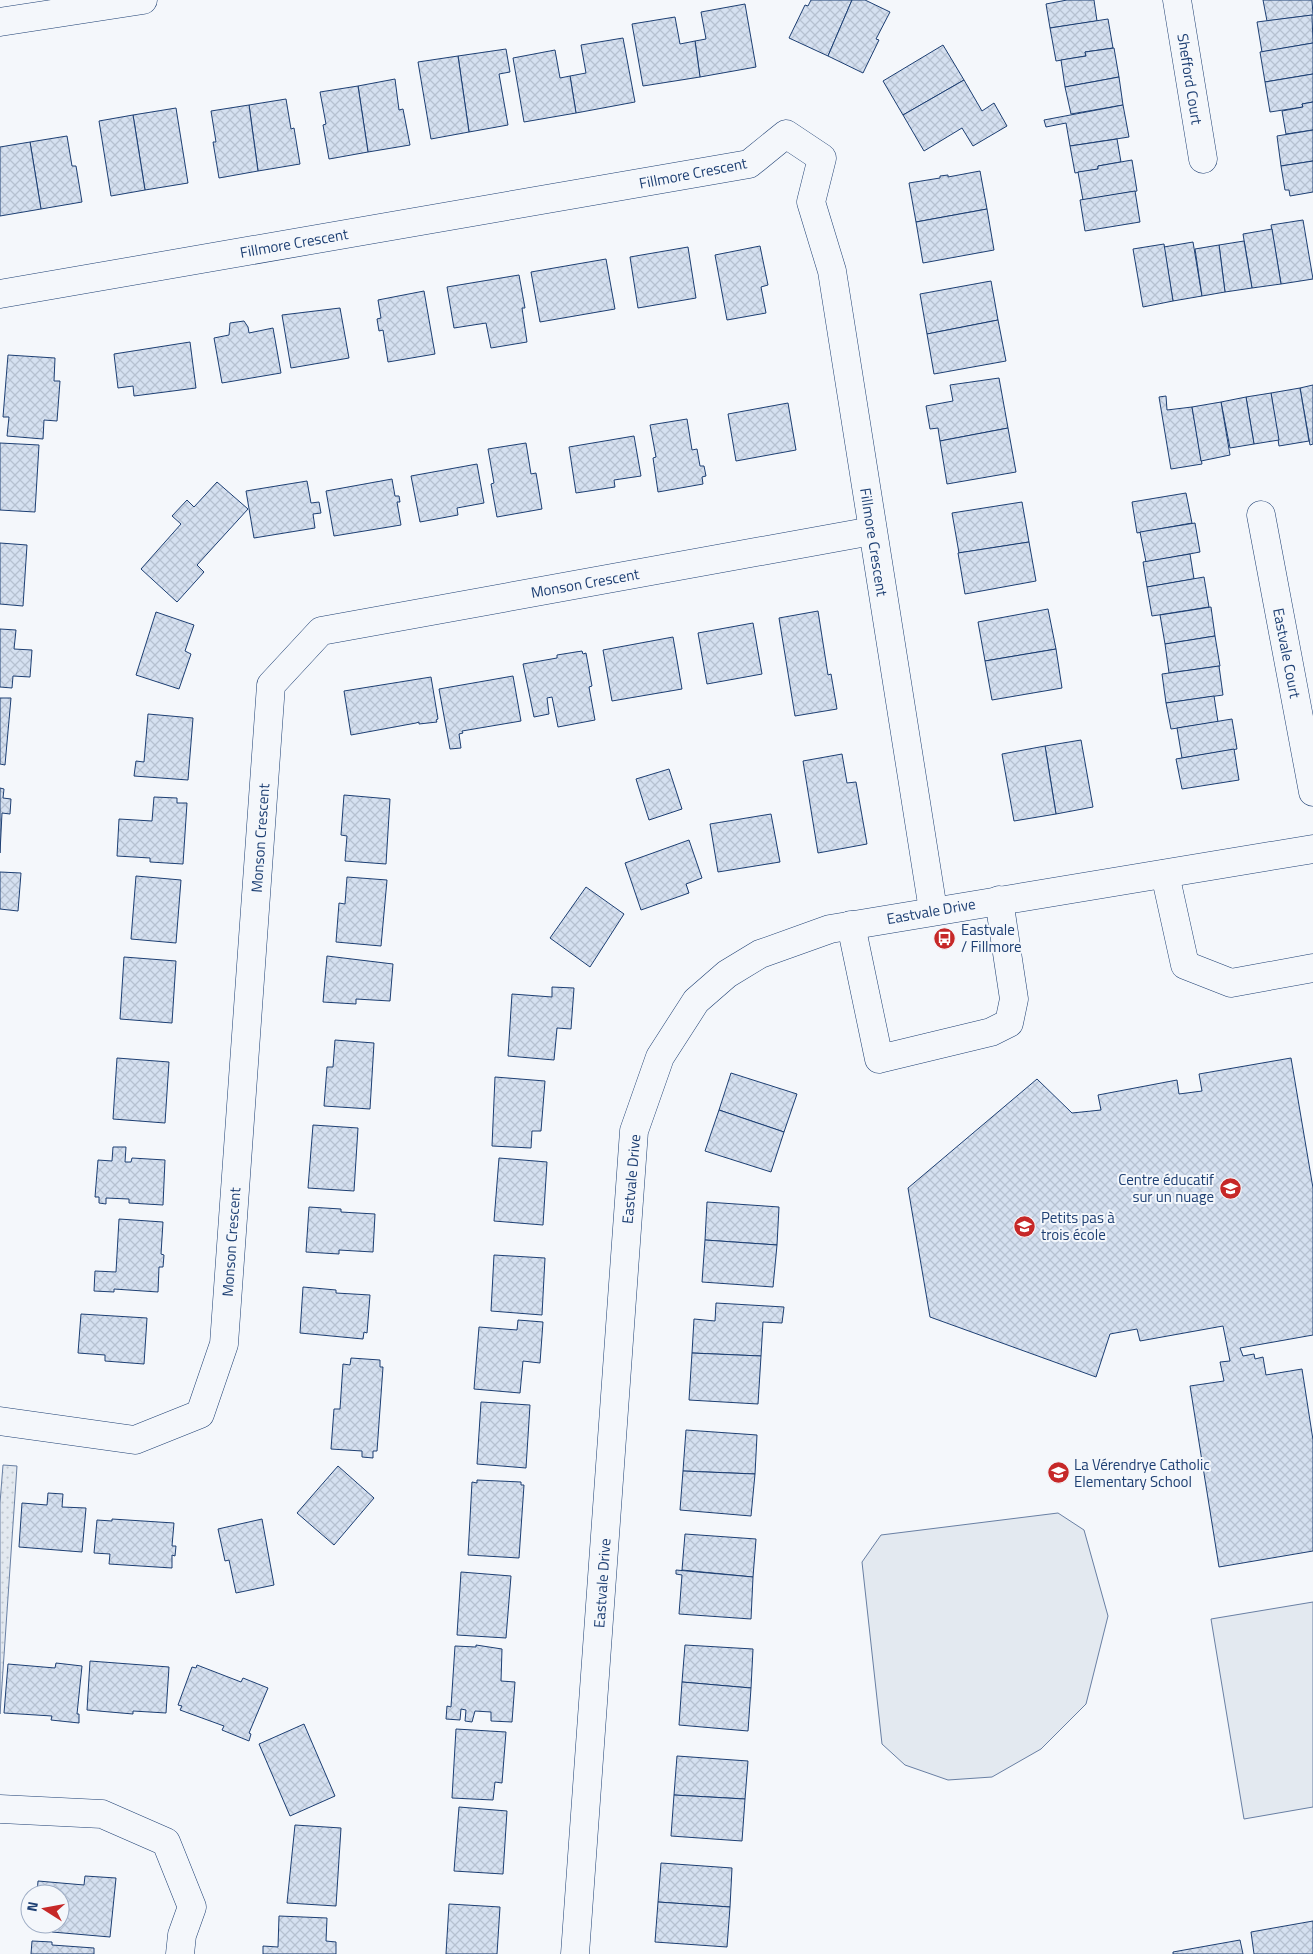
<svg xmlns="http://www.w3.org/2000/svg" width="1313" height="1954" font-family="'Titillium Web',sans-serif">
	<style>
		.grass { fill: url(#grass-dots); stroke: #687fa3 }
		.pitch { fill: #e3e9f0; stroke: #687fa3 }
		.building { fill: url(#building-cross-hatch); stroke: #1d3f73 }
		.lines { fill: none; stroke-linecap: round; stroke-linejoin: round }
		.minor-casing { stroke: #1d3f73; stroke-width: 29 }
		.minor { stroke: #f4f7fb; stroke-width: 28 }
		.labels { text-anchor: middle; dominant-baseline: central; stroke-width: 4; stroke-linejoin: round; paint-order: stroke }
		.street-label { font-size: 15px; fill: #1d3f73; stroke: #f4f7fb }
		.poi-label { font-size: 15px; fill: #1d3f73; stroke: #f4f7fb; text-anchor: start }
	</style>
	<defs>
		<pattern id="grass-dots" width="8" height="8" patternUnits="userSpaceOnUse" patternTransform="scale(1.25)"><rect width="8" height="8" fill="#e3e9f0"/><path d="M2 2h.1M6 6h.1" fill="none" stroke="#c2c9d1" stroke-width="1.8" stroke-linecap="round"/></pattern>
		<pattern id="building-cross-hatch" width="8" height="8" patternUnits="userSpaceOnUse" patternTransform="scale(1.25)"><rect width="8" height="8" fill="#d5e0f0"/><path d="M0 0l8 8M0 8l8-8" fill="none" stroke="#b6c1d1"/></pattern>
	</defs>
	<rect width="100%" height="100%" fill="#f4f7fb"/>
	<!-- grass -->
	<polygon class="grass" points="3,1465 17,1466 0,1714 0,1503"/>
	<!-- pitch -->
	<g class="pitch">
		<polygon points="1058,1513 1084,1530 1108,1616 1086,1704 1041,1749 992,1777 948,1780 905,1765 882,1744 862,1562 881,1535"/>
		<polygon points="1313,1602 1313,1807 1244,1819 1211,1619"/>
	</g>
	<!-- building -->
	<g class="building">
		<polygon points="811,0 852,0 828,56 789,38 805,5 808,6"/>
		<polygon points="852,0 865,0 890,12 876,39 879,40 863,73 828,56"/>
		<polygon points="1067,0 1094,0 1097,21 1050,28 1046,4"/>
		<polygon points="1263,0 1312,0 1313,15 1267,21"/>
		<polygon points="745,4 756,67 700,77 695,41 706,39 701,12"/>
		<polygon points="1312,15 1313,43 1262,52 1257,22"/>
		<polygon points="675,17 680,44 695,41 700,77 643,86 632,24"/>
		<polygon points="1108,19 1113,48 1085,52 1086,56 1056,61 1050,28"/>
		<polygon points="623,38 635,102 576,113 570,76 586,73 581,45"/>
		<polygon points="1313,43 1313,74 1265,82 1260,52"/>
		<polygon points="943,45 964,80 903,115 883,81"/>
		<polygon points="1114,48 1119,77 1065,87 1061,60 1086,56 1085,52"/>
		<polygon points="506,49 510,72 499,74 508,125 469,132 458,56"/>
		<polygon points="555,50 560,78 570,76 576,113 524,122 513,58"/>
		<polygon points="458,56 469,132 431,139 418,62"/>
		<polygon points="1313,74 1313,102 1302,104 1303,107 1270,112 1265,82"/>
		<polygon points="1119,77 1123,105 1071,114 1065,87"/>
		<polygon points="395,79 399,110 403,109 410,145 368,152 358,86"/>
		<polygon points="964,80 982,111 994,103 1007,126 973,146 962,128 924,151 903,115"/>
		<polygon points="358,86 368,152 329,159 323,125 326,124 320,92"/>
		<polygon points="286,99 291,129 294,128 300,164 258,171 249,105"/>
		<polygon points="1313,102 1313,130 1286,134 1282,111 1303,107 1302,104"/>
		<polygon points="249,105 258,171 219,178 213,142 216,142 211,111"/>
		<polygon points="1123,105 1129,137 1070,146 1066,123 1046,127 1044,120"/>
		<polygon points="176,108 188,183 145,190 133,115"/>
		<polygon points="133,115 145,190 111,196 99,121"/>
		<polygon points="1313,130 1313,161 1281,166 1277,136"/>
		<polygon points="67,136 72,166 76,166 82,202 41,209 30,142"/>
		<polygon points="1117,139 1121,162 1098,166 1098,169 1075,173 1070,146"/>
		<polygon points="30,142 41,209 0,216 0,147"/>
		<polygon points="1132,160 1137,191 1083,200 1078,172 1098,169 1098,166"/>
		<polygon points="1313,161 1313,192 1290,196 1289,190 1285,190 1281,166"/>
		<polygon points="980,171 987,209 916,222 909,183 940,178 940,176 948,175 948,177"/>
		<polygon points="1135,191 1140,222 1085,231 1080,200"/>
		<polygon points="987,209 994,250 923,263 916,222"/>
		<polygon points="1303,220 1313,279 1281,284 1271,225"/>
		<polygon points="1272,229 1281,284 1252,288 1243,234"/>
		<polygon points="1244,241 1252,288 1225,292 1219,245"/>
		<polygon points="1193,242 1202,296 1173,301 1164,247"/>
		<polygon points="1164,244 1173,301 1143,307 1133,249"/>
		<polygon points="1219,245 1225,292 1202,296 1195,249"/>
		<polygon points="760,246 768,285 761,287 766,313 727,320 715,255"/>
		<polygon points="688,247 696,298 638,308 630,257"/>
		<polygon points="606,259 615,309 540,322 531,272"/>
		<polygon points="519,275 525,308 522,308 527,342 491,348 486,323 454,328 447,287"/>
		<polygon points="991,281 998,320 927,334 920,294"/>
		<polygon points="424,291 435,354 388,362 383,330 379,331 377,319 381,318 378,300"/>
		<polygon points="340,308 349,358 291,368 282,315"/>
		<polygon points="998,320 1006,361 934,374 927,334"/>
		<polygon points="244,321 248,327 249,333 273,328 281,373 222,383 214,338 229,335 230,323"/>
		<polygon points="190,342 196,388 134,396 133,386 118,388 114,354"/>
		<polygon points="8,355 55,358 54,381 60,381 57,421 44,420 43,439 7,436 9,417 3,417"/>
		<polygon points="999,378 1008,428 940,441 938,428 930,429 926,406 953,401 950,385"/>
		<polygon points="1313,385 1313,444 1310,445 1300,388"/>
		<polygon points="1300,388 1309,441 1279,446 1271,393"/>
		<polygon points="1271,393 1279,440 1254,444 1246,397"/>
		<polygon points="1166,396 1167,410 1192,407 1202,464 1171,469 1159,397"/>
		<polygon points="1246,397 1254,444 1230,448 1221,402"/>
		<polygon points="1221,402 1230,455 1201,461 1192,407"/>
		<polygon points="788,403 796,450 736,461 728,414"/>
		<polygon points="687,419 692,450 697,449 700,466 704,466 706,476 702,477 703,484 658,492 653,458 656,457 650,425"/>
		<polygon points="1008,428 1016,472 947,484 940,441"/>
		<polygon points="634,436 641,476 614,480 615,487 576,493 569,447"/>
		<polygon points="0,443 39,445 35,512 0,510"/>
		<polygon points="526,443 531,474 536,473 542,509 497,517 491,484 494,483 488,449"/>
		<polygon points="477,464 484,503 457,508 458,515 420,522 411,476"/>
		<polygon points="392,479 395,496 399,496 400,502 397,502 401,525 334,536 326,491"/>
		<polygon points="307,481 311,503 319,502 321,513 313,514 315,528 254,538 246,491"/>
		<polygon points="217,482 248,509 197,565 204,572 177,602 141,569 181,524 172,516 187,500 194,507"/>
		<polygon points="1186,493 1192,523 1137,533 1132,502"/>
		<polygon points="1022,502 1029,542 959,553 952,513"/>
		<polygon points="1195,523 1200,552 1146,562 1140,532"/>
		<polygon points="1029,542 1036,581 965,594 958,553"/>
		<polygon points="0,543 27,545 23,606 0,604"/>
		<polygon points="1190,554 1194,579 1147,587 1143,562"/>
		<polygon points="1204,577 1209,607 1152,616 1147,587"/>
		<polygon points="1211,607 1215,636 1165,644 1160,615"/>
		<polygon points="1048,609 1056,649 985,661 978,622"/>
		<polygon points="818,611 828,675 831,674 837,709 795,716 779,618"/>
		<polygon points="156,612 194,625 185,651 191,654 179,689 136,675"/>
		<polygon points="753,623 762,674 707,684 698,633"/>
		<polygon points="0,629 16,630 14,649 32,650 30,677 13,676 12,688 0,687"/>
		<polygon points="1215,636 1220,666 1169,673 1165,644"/>
		<polygon points="673,637 682,689 612,701 603,650"/>
		<polygon points="1056,649 1062,688 992,700 985,661"/>
		<polygon points="582,651 583,654 586,653 592,686 589,687 595,720 558,727 552,697 547,698 549,714 534,717 523,664 557,658 557,655"/>
		<polygon points="1219,666 1223,695 1166,703 1162,674"/>
		<polygon points="513,676 521,721 462,731 463,733 459,734 461,748 450,749 439,689"/>
		<polygon points="431,677 438,719 436,720 437,722 419,724 419,722 416,723 351,735 344,691"/>
		<polygon points="1214,696 1218,722 1171,729 1166,703"/>
		<polygon points="0,698 11,698 5,765 0,764"/>
		<polygon points="148,714 193,718 188,780 134,776 136,761 144,762"/>
		<polygon points="1232,719 1237,749 1182,758 1177,728"/>
		<polygon points="1081,740 1093,807 1056,814 1045,746"/>
		<polygon points="1045,746 1056,814 1014,821 1002,754"/>
		<polygon points="1234,749 1239,780 1182,789 1176,759"/>
		<polygon points="842,754 847,783 856,782 867,844 818,853 803,761"/>
		<polygon points="669,769 682,809 649,820 636,779"/>
		<polygon points="0,788 4,789 3,798 11,799 10,814 2,813 0,853"/>
		<polygon points="344,795 390,799 386,864 345,861 347,836 341,835"/>
		<polygon points="154,797 177,798 177,803 187,803 183,864 150,862 150,858 117,856 119,819 152,821"/>
		<polygon points="771,814 780,862 718,872 710,824"/>
		<polygon points="689,840 702,878 686,884 689,893 641,910 625,863"/>
		<polygon points="0,872 21,873 18,911 0,909"/>
		<polygon points="136,876 181,880 176,943 131,939"/>
		<polygon points="347,877 387,880 381,946 336,942 339,903 345,904"/>
		<polygon points="586,887 624,914 590,967 550,938"/>
		<polygon points="327,956 393,964 390,1001 356,999 356,1004 323,1002"/>
		<polygon points="124,957 176,961 172,1023 120,1019"/>
		<polygon points="552,987 574,988 571,1029 557,1028 554,1060 508,1056 512,994 552,997"/>
		<polygon points="335,1040 374,1043 370,1109 324,1106 327,1067 333,1067"/>
		<polygon points="117,1058 169,1062 165,1123 113,1119"/>
		<polygon points="1291,1058 1313,1188 1313,1335 1240,1348 1243,1356 1254,1354 1255,1359 1263,1357 1266,1375 1302,1369 1313,1440 1313,1551 1219,1567 1190,1386 1224,1381 1220,1362 1230,1361 1223,1326 1140,1341 1137,1329 1110,1334 1096,1377 930,1317 908,1188 1037,1079 1072,1113 1101,1110 1098,1095 1177,1080 1179,1094 1202,1091 1199,1074"/>
		<polygon points="731,1073 797,1094 784,1132 719,1110"/>
		<polygon points="495,1077 545,1081 541,1131 532,1131 531,1148 492,1146"/>
		<polygon points="719,1110 784,1132 771,1172 705,1151"/>
		<polygon points="313,1125 358,1128 354,1191 308,1188"/>
		<polygon points="113,1147 126,1147 125,1162 131,1162 132,1158 165,1160 163,1205 129,1203 129,1199 106,1198 106,1204 99,1203 99,1197 95,1197 98,1160 112,1161"/>
		<polygon points="499,1158 547,1162 543,1225 494,1221"/>
		<polygon points="707,1202 779,1207 777,1245 705,1240"/>
		<polygon points="309,1207 341,1209 341,1212 375,1214 373,1252 339,1250 339,1254 306,1252"/>
		<polygon points="119,1219 163,1222 161,1254 164,1255 163,1267 159,1267 158,1292 114,1289 114,1292 94,1291 95,1271 116,1272"/>
		<polygon points="705,1240 777,1245 773,1287 702,1282"/>
		<polygon points="494,1255 545,1258 542,1315 491,1311"/>
		<polygon points="303,1287 336,1290 336,1293 370,1295 367,1333 364,1332 363,1339 300,1333"/>
		<polygon points="716,1303 784,1307 782,1323 763,1322 761,1356 692,1353 694,1319 715,1321"/>
		<polygon points="81,1314 147,1318 144,1364 105,1361 105,1355 78,1353"/>
		<polygon points="518,1320 543,1322 540,1363 523,1361 520,1393 474,1389 479,1327 517,1330"/>
		<polygon points="692,1353 761,1356 758,1404 689,1400"/>
		<polygon points="351,1358 380,1360 380,1367 383,1367 377,1451 373,1451 373,1458 362,1457 362,1451 331,1449 334,1409 340,1409 343,1364 350,1365"/>
		<polygon points="481,1402 530,1405 526,1468 477,1464"/>
		<polygon points="686,1430 757,1435 755,1474 683,1471"/>
		<polygon points="338,1466 374,1498 334,1545 297,1513"/>
		<polygon points="683,1471 755,1474 751,1516 680,1510"/>
		<polygon points="477,1480 521,1482 521,1485 524,1485 519,1558 468,1555 472,1482 477,1483"/>
		<polygon points="48,1493 63,1494 62,1507 86,1508 82,1552 19,1547 22,1503 47,1505"/>
		<polygon points="112,1519 174,1523 172,1546 176,1546 175,1556 172,1555 172,1568 109,1564 110,1554 94,1553 97,1520 112,1521"/>
		<polygon points="262,1519 274,1585 236,1593 229,1560 225,1561 218,1529"/>
		<polygon points="685,1534 756,1539 753,1577 682,1570"/>
		<polygon points="676,1570 753,1577 751,1619 679,1614 682,1575 676,1574"/>
		<polygon points="461,1572 511,1576 506,1638 457,1635"/>
		<polygon points="476,1645 502,1649 501,1681 515,1682 512,1722 491,1721 491,1712 475,1711 472,1722 465,1721 466,1710 461,1709 460,1720 446,1719 447,1706 451,1707 455,1646 476,1647"/>
		<polygon points="685,1645 753,1649 751,1688 682,1682"/>
		<polygon points="90,1661 169,1667 166,1713 133,1711 133,1714 87,1710"/>
		<polygon points="56,1663 82,1666 77,1714 79,1714 79,1723 51,1720 52,1716 4,1713 8,1664 55,1668"/>
		<polygon points="197,1665 241,1682 243,1678 268,1688 249,1733 251,1734 249,1741 222,1730 224,1726 180,1710 182,1706 178,1705 192,1667 196,1668"/>
		<polygon points="682,1682 751,1688 748,1731 679,1725"/>
		<polygon points="304,1724 335,1796 290,1816 259,1744"/>
		<polygon points="456,1729 506,1732 502,1783 495,1782 493,1800 452,1798"/>
		<polygon points="677,1756 748,1761 745,1799 674,1795"/>
		<polygon points="674,1795 745,1799 742,1841 671,1836"/>
		<polygon points="459,1807 507,1811 503,1874 454,1871"/>
		<polygon points="295,1825 341,1828 336,1906 287,1903"/>
		<polygon points="661,1863 732,1868 730,1907 658,1902"/>
		<polygon points="85,1876 116,1878 110,1937 52,1932 53,1924 60,1924 60,1894 37,1894 38,1881 84,1885"/>
		<polygon points="658,1902 730,1907 727,1947 655,1942"/>
		<polygon points="449,1904 500,1907 497,1954 446,1954"/>
		<polygon points="279,1916 327,1918 326,1941 336,1942 336,1954 263,1954 263,1946 278,1947"/>
		<polygon points="1313,1921 1313,1954 1254,1954 1251,1932"/>
		<polygon points="1240,1940 1243,1954 1173,1954 1173,1952"/>
		<polygon points="32,1941 52,1942 52,1945 94,1948 94,1954 31,1954"/>
	</g>
	<g class="lines">
		<defs>
			<g id="minor">
				<polyline points="1177,0 1203,159"/>
				<polyline points="0,22 143,0"/>
				<polyline points="0,294 749,164 786,134 822,158 811,202 832,271 933,910"/>
				<polyline points="1261,515 1313,792"/>
				<polyline points="1165,874 1185,965 1231,983 1313,968"/>
				<polyline points="851,925 879,1059 991,1032 1009,1023 1014,999 999,900"/>
				<polyline points="0,1421 135,1440 200,1414 224,1344 271,685 321,631 872,531"/>
				<polyline points="0,1809 102,1814 166,1842 192,1907 182,1935 180,1954"/>
				<polyline points="575,1954 634,1131 660,1057 696,1001 727,974 760,954 830,929 1313,849"/>
			</g>
		</defs>
		<!-- minor casing -->
		<use href="#minor" class="minor-casing"/>
		<!-- minor -->
		<use href="#minor" class="minor"/>
	</g>
	<!-- icons -->
	<defs>
		<symbol id="bus-disc" viewBox="-11 -11 22 22"><circle r="9.5" fill="#c62828" stroke="#f4f7fb"/><path d="M-5-6H5V4H4V6H2V4H-2V6H-4V4H-5ZM-3.5-4V0h7V-4ZM-3.5 1.2v1.5H-2V1.2ZM2 1.2v1.5H3.5V1.2Z" fill="#fff"/></symbol>
		<symbol id="school-disc" viewBox="-11 -11 22 22"><circle r="9.5" fill="#c62828" stroke="#f4f7fb"/><path d="M0-5L7-2L0 1L-7-2ZM-4 1L0 2.5L4 1V4Q0 6-4 4Z" fill="#fff"/></symbol>
	</defs>
	<g fill-rule="evenodd">
		<use href="#bus-disc" x="932" y="926" width="25" height="25"/>
		<use href="#school-disc" x="1218" y="1176" width="25" height="25"/>
		<use href="#school-disc" x="1012" y="1214" width="25" height="25"/>
		<use href="#school-disc" x="1046" y="1460" width="25" height="25"/>
	</g>
	<g class="labels">
		<!-- street labels -->
		<g class="street-label">
			<text transform="translate(1190 79) rotate(81)">Shefford Court</text>
			<text transform="translate(693 173) rotate(-11)">Fillmore Crescent</text>
			<text transform="translate(294 243) rotate(-10)">Fillmore Crescent</text>
			<text transform="translate(874 542) rotate(81)">Fillmore Crescent</text>
			<text transform="translate(585 583) rotate(-10)">Monson Crescent</text>
			<text transform="translate(1287 653) rotate(79)">Eastvale Court</text>
			<text transform="translate(260 838) rotate(-86)">Monson Crescent</text>
			<text transform="translate(931 911) rotate(-10)">Eastvale Drive</text>
			<text transform="translate(631 1179) rotate(-85)">Eastvale Drive</text>
			<text transform="translate(231 1242) rotate(-86)">Monson Crescent</text>
			<text transform="translate(602 1583) rotate(-86)">Eastvale Drive</text>
		</g>
		<!-- poi labels -->
		<g class="poi-label">
			<text x="961" y="929">Eastvale<tspan x="961" dy="17">/ Fillmore</tspan></text>
			<text x="1214" y="1179" text-anchor="end">Centre éducatif<tspan x="1214" dy="17">sur un nuage</tspan></text>
			<text x="1041" y="1217">Petits pas à<tspan x="1041" dy="17">trois école</tspan></text>
			<text x="1074" y="1464">La Vérendrye Catholic<tspan x="1074" dy="17">Elementary School</tspan></text>
		</g>
	</g>
	<!-- north arrow -->
	<g transform="translate(45 1909) rotate(281)"><circle r="24" fill="#f4f7fb" stroke="#9eadc5"/>
	<path d="M0-4L9 19L0 12L-9 19Z" fill="#c62828"/>
	<text y="-8" font-size="14" font-weight="bold" text-anchor="middle" fill="#1d3f73">N</text>
	</g>
</svg>
